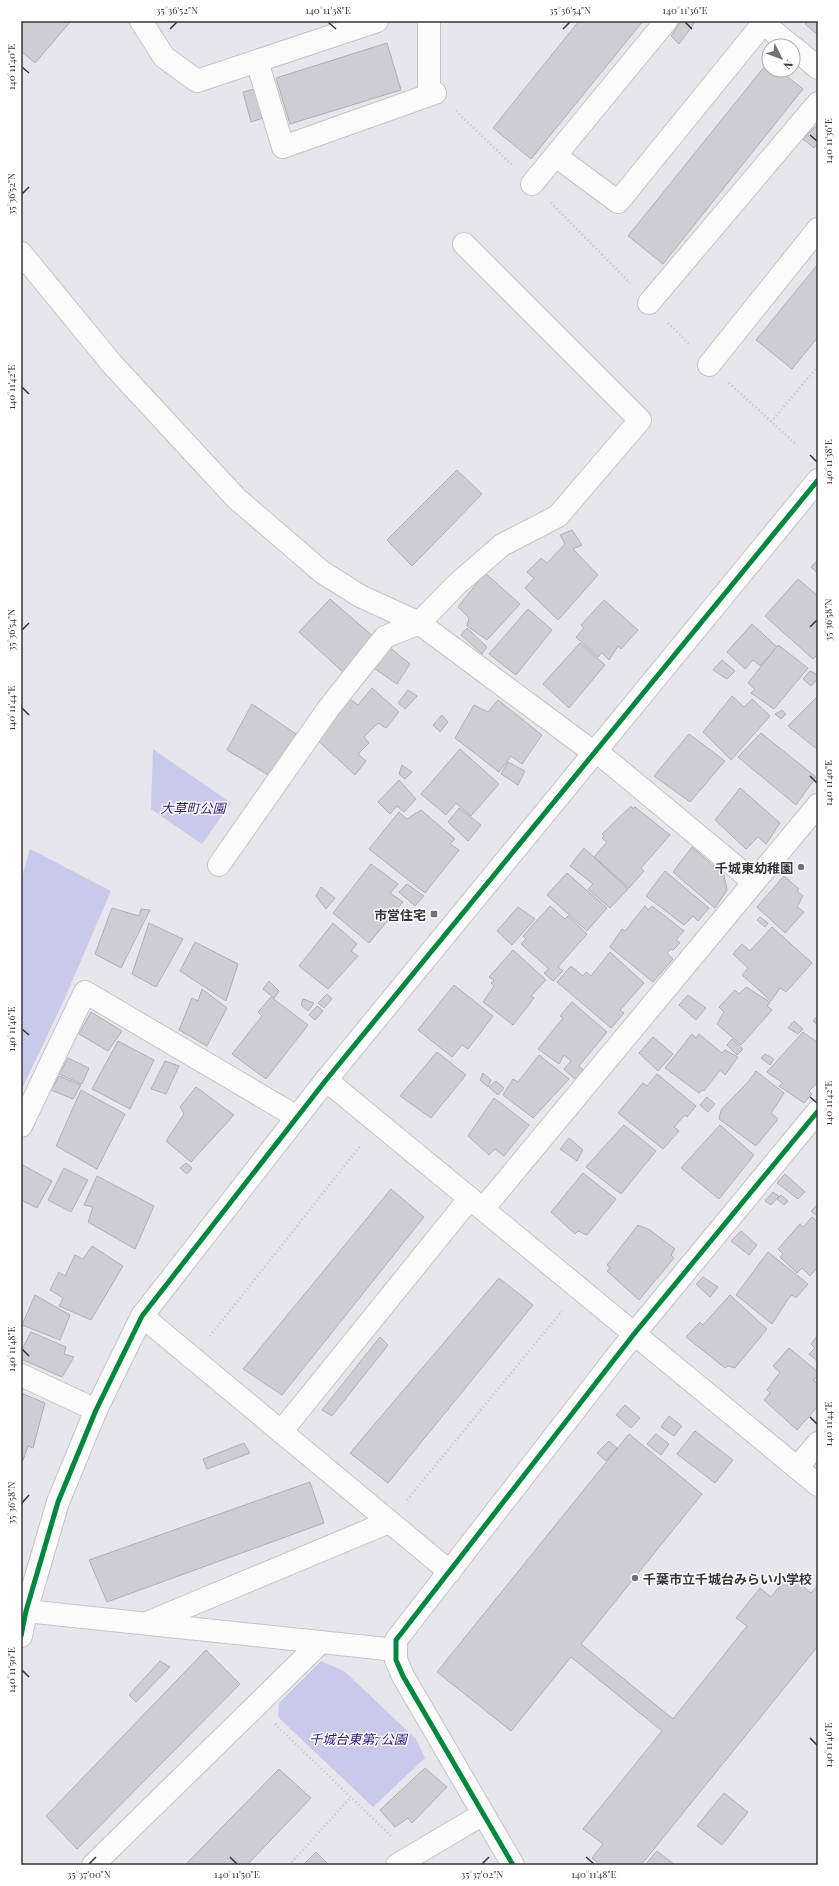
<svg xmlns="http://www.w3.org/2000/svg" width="839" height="1886" font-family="'Playfair Display','Noto Sans JP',serif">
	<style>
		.green { fill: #c9c9eb }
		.building { fill: #cdcdd3; stroke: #aeaeb3 }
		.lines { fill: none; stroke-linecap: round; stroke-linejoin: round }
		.minor-casing { stroke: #c3c3c8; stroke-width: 24 }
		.path { stroke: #c4c4c7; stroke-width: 2.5; stroke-dasharray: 1 3; stroke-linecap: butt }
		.minor { stroke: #fbfbfc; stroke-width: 22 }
		.cycleway-casing { stroke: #fff; stroke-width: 8 }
		.cycleway { stroke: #00873e; stroke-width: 5 }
		.ticks { fill: none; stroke: #34343a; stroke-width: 1.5 }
		.poi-dot { fill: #727278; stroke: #fff; stroke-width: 1.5 }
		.labels { text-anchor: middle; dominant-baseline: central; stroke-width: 3; stroke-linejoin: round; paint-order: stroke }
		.park-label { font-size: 13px; font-style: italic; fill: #2b1176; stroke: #fff }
		.poi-label { font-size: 13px; font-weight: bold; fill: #34343a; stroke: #fff; text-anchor: end }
		.neatline { fill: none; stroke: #34343a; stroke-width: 1.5 }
		.ticks-label { font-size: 10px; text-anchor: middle; fill: #34343a }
	</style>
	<rect width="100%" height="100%" fill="#e6e6ec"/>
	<!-- green -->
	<g class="green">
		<polygon points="153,749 231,803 202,844 151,809"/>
		<polygon points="30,849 111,891 64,1000 21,1091 21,880"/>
		<polygon points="321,1661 344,1671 416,1739 425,1758 373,1807 278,1717 279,1703"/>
	</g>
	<!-- building -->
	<g class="building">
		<polygon points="21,21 71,21 35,63 21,51"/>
		<polygon points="579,21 643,21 531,159 493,128"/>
		<polygon points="681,21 696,21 679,44 671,36"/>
		<polygon points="808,21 818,21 818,35 805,24"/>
		<polygon points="387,43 401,90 290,124 276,78"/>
		<polygon points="769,61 769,70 779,70 803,89 663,264 628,236"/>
		<polygon points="255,89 263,118 251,122 243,92"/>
		<polygon points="818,124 818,143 814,148 803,139"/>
		<polygon points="818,264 818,337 792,369 756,340"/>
		<polygon points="457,470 482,494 412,566 387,540"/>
		<polygon points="572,530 582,545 573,549 598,575 558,620 525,588 534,578 527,572 541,558 547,563 565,544 560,535"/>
		<polygon points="818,560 818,572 817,573 811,567"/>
		<polygon points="485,573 520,604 487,640 467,626 469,618 458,607"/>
		<polygon points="798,579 818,596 818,654 813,659 765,616"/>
		<polygon points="330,599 375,638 344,673 299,632"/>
		<polygon points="604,600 638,630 621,649 618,646 609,660 602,653 598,657 576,637 584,628 581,625"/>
		<polygon points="528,609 552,630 516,675 489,654"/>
		<polygon points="752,624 777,647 760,666 753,660 745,669 727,652"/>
		<polygon points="467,628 487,647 482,654 461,635"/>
		<polygon points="580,643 605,665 569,708 543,684"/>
		<polygon points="778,645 808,668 774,709 751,693 755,689 748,683"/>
		<polygon points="389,647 410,664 397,684 371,666"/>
		<polygon points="722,660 735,671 727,679 713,670"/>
		<polygon points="810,671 818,675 818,678 811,686 803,679"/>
		<polygon points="372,688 399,712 386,728 378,723 364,737 369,743 358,754 366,761 355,775 314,737 347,697 358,705"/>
		<polygon points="408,690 417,696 405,709 398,703"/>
		<polygon points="732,696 744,707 752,699 770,716 731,760 703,732"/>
		<polygon points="818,696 818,750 788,726"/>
		<polygon points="498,700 542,735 522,764 511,756 499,772 455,738 474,705 488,712"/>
		<polygon points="252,704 296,734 273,778 227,750"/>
		<polygon points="782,710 786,714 781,719 775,714"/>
		<polygon points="442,715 448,722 440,732 433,725"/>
		<polygon points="761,733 816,777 796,805 738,757"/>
		<polygon points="689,734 725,761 690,802 654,776"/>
		<polygon points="460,749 499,784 471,816 456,803 446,815 421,794"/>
		<polygon points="508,762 525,771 518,785 501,774"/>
		<polygon points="402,765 412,772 405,779 399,774"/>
		<polygon points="399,780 416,799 404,812 397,806 390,814 378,802"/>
		<polygon points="740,788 780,823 766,844 758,837 746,849 715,820"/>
		<polygon points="631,806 633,809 635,807 670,835 641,868 644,871 629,888 594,857 607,842 602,838 604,836 602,834"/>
		<polygon points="459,808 481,825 468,841 448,822"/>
		<polygon points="421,810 455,839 450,844 459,850 425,893 369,849 399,812 407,819"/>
		<polygon points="692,847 724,875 727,890 715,908 673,872"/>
		<polygon points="584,848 628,889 610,908 588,889 593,884 570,866"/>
		<polygon points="371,864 398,884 390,893 403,902 369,943 333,913"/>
		<polygon points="665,871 709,908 698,921 693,916 684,925 646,896"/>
		<polygon points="567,873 607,908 587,931 547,895"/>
		<polygon points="784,876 799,889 797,891 803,896 797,907 804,912 785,933 757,907"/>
		<polygon points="407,884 424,896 415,906 399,892"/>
		<polygon points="321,887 335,898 326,909 316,896"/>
		<polygon points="550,906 565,919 568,916 587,934 558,967 563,971 553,981 544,973 549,969 521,944 526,939 523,936"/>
		<polygon points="645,906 648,910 652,906 684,931 676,940 680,943 673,950 671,949 667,953 673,959 653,982 610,947 622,929 625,931"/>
		<polygon points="518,907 535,919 512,945 497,931"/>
		<polygon points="112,908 139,916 141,909 150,910 121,968 95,954"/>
		<polygon points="760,917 768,923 765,927 757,920"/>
		<polygon points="149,923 183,939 156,987 132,974"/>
		<polygon points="333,923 357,944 351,951 358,956 328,989 299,966"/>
		<polygon points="772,927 812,963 786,992 780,988 771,1001 742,975 748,968 733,954 742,944 750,951"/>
		<polygon points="195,942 238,964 226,1001 180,971"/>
		<polygon points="513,950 546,980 531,996 534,998 513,1025 483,1002 494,986 491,983 494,980 489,977"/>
		<polygon points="610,952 644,983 620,1010 624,1013 611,1028 557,982 571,966 583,976 586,972 591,976"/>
		<polygon points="269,981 279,991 274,998 263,989"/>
		<polygon points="454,985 493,1016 468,1049 462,1045 452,1057 418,1030"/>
		<polygon points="746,987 770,1002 767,1006 772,1010 741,1045 717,1024 724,1012 719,1007 735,990 739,994"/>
		<polygon points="202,989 227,1008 207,1046 179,1030 192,998 198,1001"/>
		<polygon points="327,994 332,999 324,1008 318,1003"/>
		<polygon points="688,995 706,1008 696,1020 679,1005"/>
		<polygon points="271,997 308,1025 266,1079 232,1054 262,1016 258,1012"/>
		<polygon points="303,999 314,1003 308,1011 301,1005"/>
		<polygon points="572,1002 607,1032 579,1066 584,1071 576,1080 564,1069 571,1061 564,1055 559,1064 538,1049 563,1018 560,1016"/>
		<polygon points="317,1006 323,1011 315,1020 309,1015"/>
		<polygon points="91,1012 122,1031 108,1051 79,1034"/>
		<polygon points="818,1015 818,1025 813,1021"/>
		<polygon points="794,1021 803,1029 798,1034 788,1028"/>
		<polygon points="803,1032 818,1043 818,1082 809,1091 812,1094 804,1103 779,1086 783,1083 767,1072"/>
		<polygon points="692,1034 696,1038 699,1034 722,1053 725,1050 738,1057 725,1075 720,1070 704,1091 702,1090 699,1093 665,1068"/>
		<polygon points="653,1037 673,1054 658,1071 639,1053"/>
		<polygon points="732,1039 743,1049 737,1055 727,1045"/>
		<polygon points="118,1041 154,1060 130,1109 92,1089"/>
		<polygon points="437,1052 466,1075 431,1118 400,1096"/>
		<polygon points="765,1054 774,1059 770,1065 761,1058"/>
		<polygon points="539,1055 569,1079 533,1118 503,1095 513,1079 518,1082"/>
		<polygon points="68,1058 89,1068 82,1084 59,1074"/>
		<polygon points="165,1061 179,1066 166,1094 151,1089"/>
		<polygon points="756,1071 784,1093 771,1113 778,1119 756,1146 719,1119 721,1110 748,1082"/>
		<polygon points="483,1073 491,1080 488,1087 480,1080"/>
		<polygon points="657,1074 696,1106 687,1117 685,1115 674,1127 679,1131 663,1149 618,1113 643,1083 647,1086"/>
		<polygon points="59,1076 81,1085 73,1099 51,1090"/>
		<polygon points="496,1081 504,1088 498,1095 489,1087"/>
		<polygon points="196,1087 234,1115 191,1162 166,1141 184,1114 180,1107"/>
		<polygon points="81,1090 125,1114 97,1169 56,1146"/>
		<polygon points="707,1097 715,1104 708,1112 700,1105"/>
		<polygon points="494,1098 529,1125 504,1156 495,1149 489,1155 468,1136"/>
		<polygon points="624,1125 656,1151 621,1194 586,1167"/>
		<polygon points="720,1125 754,1155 719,1199 681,1168"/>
		<polygon points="569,1138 583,1150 577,1161 560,1149"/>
		<polygon points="186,1163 192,1168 187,1174 180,1168"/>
		<polygon points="21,1164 52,1181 37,1208 21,1200"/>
		<polygon points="64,1168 88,1180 71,1212 48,1200"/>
		<polygon points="583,1173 616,1199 587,1235 578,1231 575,1234 551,1212"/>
		<polygon points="785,1174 805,1192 798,1199 777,1183"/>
		<polygon points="97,1176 154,1206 135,1249 88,1222 93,1207 84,1205"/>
		<polygon points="391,1189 424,1217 282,1395 243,1369"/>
		<polygon points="773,1192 779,1196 771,1205 765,1201"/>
		<polygon points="781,1195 788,1201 784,1205 777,1199"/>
		<polygon points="818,1204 818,1217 811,1211"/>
		<polygon points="812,1217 818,1222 818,1267 810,1276 802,1268 797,1273 780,1257 783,1254 778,1249 800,1224 803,1227"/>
		<polygon points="638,1225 650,1230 675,1249 671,1255 674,1258 639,1300 607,1271 610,1268 607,1265"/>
		<polygon points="741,1231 757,1245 749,1255 731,1241"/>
		<polygon points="92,1246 123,1266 91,1320 59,1306 63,1298 50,1290 59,1272 65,1276 75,1255 83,1259"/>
		<polygon points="768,1252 808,1284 796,1298 792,1295 788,1299 772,1324 736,1295"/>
		<polygon points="703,1277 718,1287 710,1297 696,1284"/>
		<polygon points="499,1278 533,1305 388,1483 350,1453"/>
		<polygon points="35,1295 70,1315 60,1340 22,1325"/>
		<polygon points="730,1295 767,1329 735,1368 728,1366 725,1368 686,1337 700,1322 703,1325"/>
		<polygon points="31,1332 66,1347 64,1354 74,1357 62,1377 21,1359 21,1351"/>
		<polygon points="818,1335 818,1362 809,1354 815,1348 811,1344"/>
		<polygon points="380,1337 388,1345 332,1416 322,1410"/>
		<polygon points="789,1348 818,1372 818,1376 813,1380 818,1383 818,1406 797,1430 764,1400 770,1393 767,1390 780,1372 773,1366"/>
		<polygon points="21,1393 45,1403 33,1448 28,1446 22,1463"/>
		<polygon points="625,1405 640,1418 631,1428 616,1415"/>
		<polygon points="669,1416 682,1426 674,1436 661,1427"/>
		<polygon points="695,1431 733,1460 715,1483 677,1454"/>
		<polygon points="629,1434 702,1494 581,1644 673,1719 747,1626 736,1618 760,1588 771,1597 789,1575 811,1593 818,1585 818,1646 641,1865 600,1865 592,1858 603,1844 583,1829 662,1731 571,1657 511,1731 437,1672"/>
		<polygon points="656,1434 669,1444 661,1455 647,1444"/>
		<polygon points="609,1441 617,1448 606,1461 597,1453"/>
		<polygon points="244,1443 250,1453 207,1469 203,1459"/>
		<polygon points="310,1482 324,1523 107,1602 89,1560"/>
		<polygon points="206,1650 240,1684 77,1849 46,1816"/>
		<polygon points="160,1661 170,1667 136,1702 129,1695"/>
		<polygon points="425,1768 447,1787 412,1823 408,1818 395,1827 380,1810"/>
		<polygon points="279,1769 311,1798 247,1865 185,1865"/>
		<polygon points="724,1793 748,1812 722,1845 697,1826"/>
		<polygon points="657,1851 675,1865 645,1865"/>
		<polygon points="316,1852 329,1865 303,1865"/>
	</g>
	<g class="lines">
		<defs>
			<g id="minor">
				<polyline points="141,21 164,57 197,81 377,21"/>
				<polyline points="429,21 429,88"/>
				<polyline points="761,21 791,46"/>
				<polyline points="793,47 818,68"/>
				<polyline points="257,61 283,147 435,93"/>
				<polyline points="556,156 618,202 765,21"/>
				<polyline points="532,184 666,21"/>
				<polyline points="21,253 112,364 236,498 322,572 360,596 419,623 593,752"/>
				<polyline points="649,303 818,103"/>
				<polyline points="709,365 818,229"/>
				<polyline points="595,750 754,882"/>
				<polyline points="219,865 328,709 385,637 419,623 457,584 502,545 558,516 640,420 464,244"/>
				<polyline points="326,1080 818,1485"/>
				<polyline points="21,1126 85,992 297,1117"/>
				<polyline points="483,1209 818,805"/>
				<polyline points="142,1316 450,1572"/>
				<polyline points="21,1375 96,1410"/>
				<polyline points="281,1432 470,1198"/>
				<polyline points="797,1468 818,1443"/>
				<polyline points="26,1611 396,1650"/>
				<polyline points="147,1623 389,1522"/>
				<polyline points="21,1636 26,1611 58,1502 96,1410 142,1316 326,1080 818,480"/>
				<polyline points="93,1865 321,1642"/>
				<polyline points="397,1865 483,1814"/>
				<polyline points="513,1865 403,1676 396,1660 396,1640 634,1334 818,1111"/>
			</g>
		</defs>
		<!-- minor casing -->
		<use href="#minor" class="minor-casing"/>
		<!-- path -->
		<g class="path">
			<polyline points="456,111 513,166"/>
			<polyline points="551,203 630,283"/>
			<polyline points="668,323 690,345"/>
			<polyline points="729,383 797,445"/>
			<polyline points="771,422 818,366"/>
			<polyline points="210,1336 361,1145"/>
			<polyline points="407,1500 562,1311"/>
			<polyline points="275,1724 391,1836"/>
			<polyline points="289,1865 351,1797"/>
		</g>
		<!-- minor -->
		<use href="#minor" class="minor"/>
		<defs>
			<g id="cycleway">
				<polyline points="21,1636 26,1611 58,1502 96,1410 142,1316 326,1080 818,480"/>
				<polyline points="513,1865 403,1676 396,1660 396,1640 634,1334 818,1111"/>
			</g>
		</defs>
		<!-- cycleway casing -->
		<use href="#cycleway" class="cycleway-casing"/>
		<!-- cycleway -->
		<use href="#cycleway" class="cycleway"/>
	</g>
	<!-- ticks -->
	<path class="ticks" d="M328,22L336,29M685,22L692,29M170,29L177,22M563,29L570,22M22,67L29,73M810,135L817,141M22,194L29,187M22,387L29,394M810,455L817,462M810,627L817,620M22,630L29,623M22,708L29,715M810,776L817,783M22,1029L29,1035M810,1097L817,1103M22,1349L29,1356M810,1417L817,1424M22,1503L29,1495M22,1670L29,1677M810,1738L817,1745M230,1857L237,1864M586,1857L594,1864M89,1864L96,1857M482,1864L489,1857"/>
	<!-- markers -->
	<g class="poi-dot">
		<circle cx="801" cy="867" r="4"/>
		<rect x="430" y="910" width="8" height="8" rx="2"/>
		<circle cx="635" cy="1578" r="4"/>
	</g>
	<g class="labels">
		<!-- park labels -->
		<g class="park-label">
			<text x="193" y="807">大草町公園</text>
			<text x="358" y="1738">千城台東第7公園</text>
		</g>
		<!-- poi labels -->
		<g class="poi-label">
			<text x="793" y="867">千城東幼稚園</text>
			<text x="426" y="914">市営住宅</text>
			<text x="643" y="1578" text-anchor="start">千葉市立千城台みらい小学校</text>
		</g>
	</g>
	<!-- border -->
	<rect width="839" height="1886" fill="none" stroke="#ffffff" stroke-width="44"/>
	<!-- north arrow -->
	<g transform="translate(781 58) rotate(132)"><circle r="19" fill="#ffffff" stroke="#aeaeb0"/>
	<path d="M0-3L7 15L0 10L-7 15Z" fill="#727278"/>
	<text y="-6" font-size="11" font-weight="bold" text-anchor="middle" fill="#34343a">N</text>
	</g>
	<rect x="22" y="22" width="795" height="1842" class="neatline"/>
	<g class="ticks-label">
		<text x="177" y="14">35°36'52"N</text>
		<text x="328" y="14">140°11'38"E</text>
		<text x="570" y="14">35°36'54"N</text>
		<text x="685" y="14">140°11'36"E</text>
		<text transform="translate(11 67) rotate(-90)" y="4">140°11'40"E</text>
		<text transform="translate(828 141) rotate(-90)" y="4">140°11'36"E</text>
		<text transform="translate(11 194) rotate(-90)" y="4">35°36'52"N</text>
		<text transform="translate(11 387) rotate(-90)" y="4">140°11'42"E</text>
		<text transform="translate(828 462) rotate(-90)" y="4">140°11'38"E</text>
		<text transform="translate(828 620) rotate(-90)" y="4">35°36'58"N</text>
		<text transform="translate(11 630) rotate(-90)" y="4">35°36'54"N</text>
		<text transform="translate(11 708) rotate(-90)" y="4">140°11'44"E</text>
		<text transform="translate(828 783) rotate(-90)" y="4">140°11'40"E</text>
		<text transform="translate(11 1029) rotate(-90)" y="4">140°11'46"E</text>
		<text transform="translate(828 1103) rotate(-90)" y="4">140°11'42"E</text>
		<text transform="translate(11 1349) rotate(-90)" y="4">140°11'48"E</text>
		<text transform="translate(828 1424) rotate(-90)" y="4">140°11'44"E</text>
		<text transform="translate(11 1503) rotate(-90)" y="4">35°36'58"N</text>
		<text transform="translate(11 1670) rotate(-90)" y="4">140°11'50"E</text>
		<text transform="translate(828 1745) rotate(-90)" y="4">140°11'46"E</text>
		<text x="89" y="1878">35°37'00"N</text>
		<text x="237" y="1878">140°11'50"E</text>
		<text x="482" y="1878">35°37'02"N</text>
		<text x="594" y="1878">140°11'48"E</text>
	</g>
</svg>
